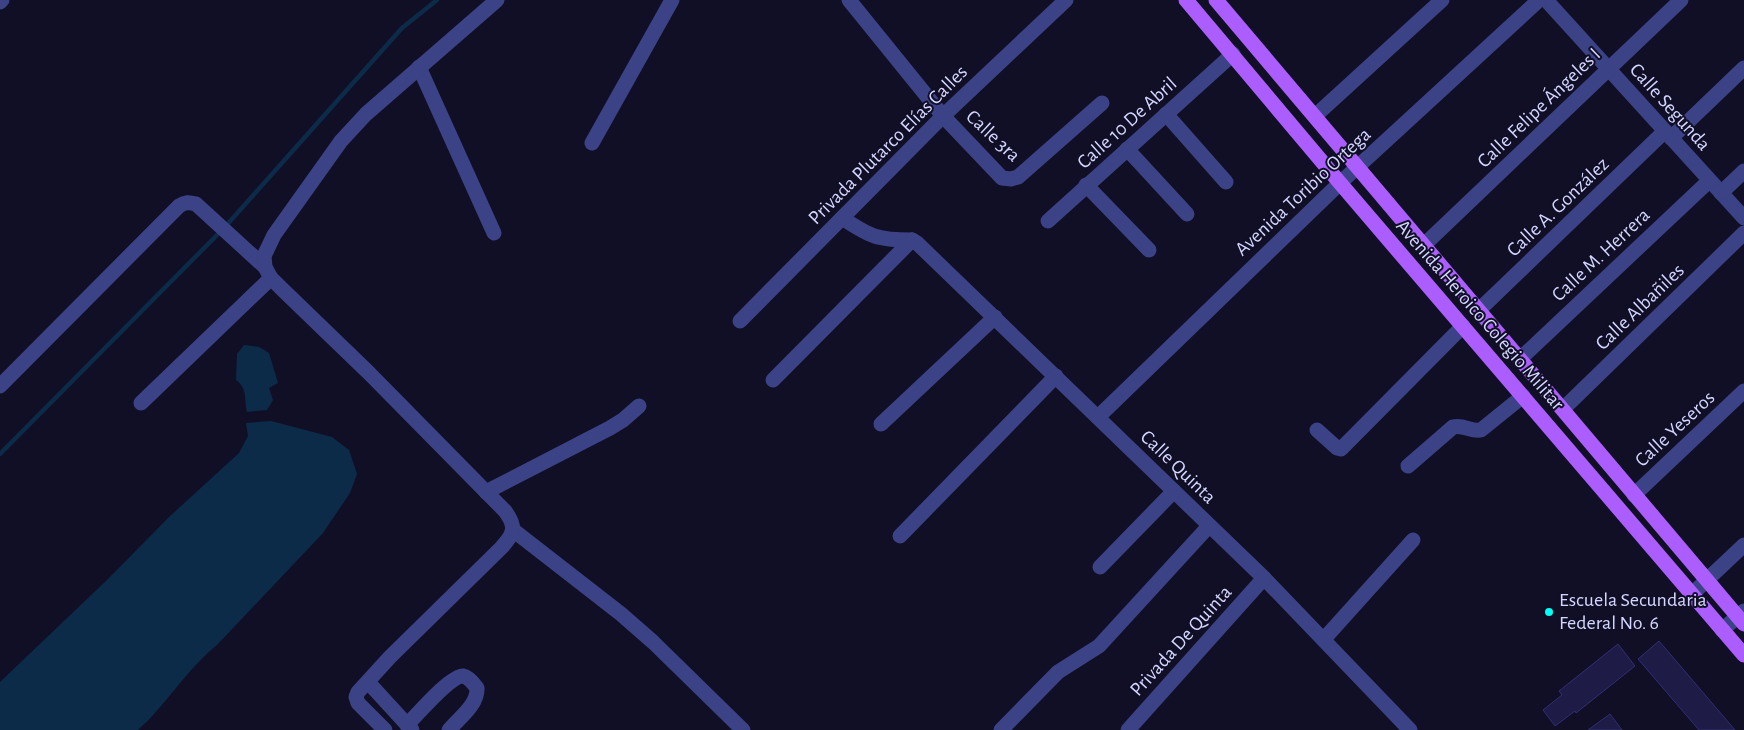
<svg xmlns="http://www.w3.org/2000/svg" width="1744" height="730" font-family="'Alegreya Sans',sans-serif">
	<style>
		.water { fill: #0c2b48 }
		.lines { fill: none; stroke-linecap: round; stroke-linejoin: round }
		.stream { stroke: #0c2b48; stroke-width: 4.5 }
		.building { fill: #1e1b47; stroke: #322e73 }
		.minor { stroke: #3b4285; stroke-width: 15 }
		.major { stroke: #ab5dfe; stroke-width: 15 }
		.poi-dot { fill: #02fef4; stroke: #100f26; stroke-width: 2 }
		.labels { text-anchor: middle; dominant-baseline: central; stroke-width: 4; stroke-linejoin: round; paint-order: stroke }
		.street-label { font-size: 20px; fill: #d5d6ff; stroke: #100f26 }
		.poi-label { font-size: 20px; fill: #d5d6ff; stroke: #100f26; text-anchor: start }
	</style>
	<rect width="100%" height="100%" fill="#100f26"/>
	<!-- water -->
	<g class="water">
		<path d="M244,345L259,347L269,353L278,383L269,388L273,400L267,410L247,412C244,399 248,389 236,380L237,354Z"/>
		<path d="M271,421L332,437L349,450L357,474L350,493L323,533L217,645C186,670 167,704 138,730H0V682L108,579L169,517L239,453L248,436L246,423Z"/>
	</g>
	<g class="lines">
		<!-- stream -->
		<polyline class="stream" points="0,454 224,228 402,28 437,0"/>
	</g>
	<!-- building -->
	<g class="building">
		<polygon points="1659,641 1735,730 1699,730 1638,659"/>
		<polygon points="1618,644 1635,666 1576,713 1575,711 1555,726 1543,710 1562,695 1559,691"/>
		<polygon points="1610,714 1622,730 1588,730"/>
	</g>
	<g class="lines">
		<!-- minor -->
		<g class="minor">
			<polyline points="849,0 943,116 1002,178 1011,179 1018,177 1102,103"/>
			<polyline points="1546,0 1744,218"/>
			<polyline points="0,2 2,0"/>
			<polyline points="419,67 494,233"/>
			<polyline points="1166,114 1226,182"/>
			<polyline points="1315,116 1442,0"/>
			<polyline points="1671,138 1744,68"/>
			<polyline points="592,143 672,0"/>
			<polyline points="1127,149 1187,214"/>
			<polyline points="1086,185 1149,250"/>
			<polyline points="1721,193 1744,171"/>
			<path d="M842,218C871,237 877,240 912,240"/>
			<polyline points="1048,221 1233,54"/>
			<polyline points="912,240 917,243 1264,578 1410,730"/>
			<polyline points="1424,245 1681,0"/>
			<polyline points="1478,311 1665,131"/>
			<polyline points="740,321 943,116 1066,0"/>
			<polyline points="1520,359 1709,181"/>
			<polyline points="773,380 912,240"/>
			<path d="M0,386L179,206C185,202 189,202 196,204L265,267"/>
			<polyline points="141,403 271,278"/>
			<polyline points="1563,409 1744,233"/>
			<polyline points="1098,417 1340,183 1539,0"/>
			<polyline points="881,424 995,317"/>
			<polyline points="1317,430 1337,448 1341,449 1463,326"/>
			<path d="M1408,466L1453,427C1463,424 1471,432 1481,430L1523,396"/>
			<polyline points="486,492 610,428 623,420 639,406"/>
			<polyline points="1634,495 1744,391"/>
			<polyline points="513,530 621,614 653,642 743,730"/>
			<polyline points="900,536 1056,376"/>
			<polyline points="1100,567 1174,491"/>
			<polyline points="1692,594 1744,545"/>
			<polyline points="1722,630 1744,611"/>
			<polyline points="1324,639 1413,540"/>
			<polyline points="368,682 412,730"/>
			<path d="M407,725C417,715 450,676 463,676C469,677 474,684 477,688C478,705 459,718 449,730"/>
			<path d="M385,730L358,703L356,697L358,692L390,657L501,548C514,534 517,527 505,511L369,373L282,289L271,278L265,267L264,256L274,235L341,141L366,114L497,0"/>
			<polyline points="1001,730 1058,672 1099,646 1209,526"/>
			<polyline points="1128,730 1264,578"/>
		</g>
		<!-- major -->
		<g class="major">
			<polyline points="1186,0 1340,183 1744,655"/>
			<polyline points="1216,0 1744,624"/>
		</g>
	</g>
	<!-- markers -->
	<circle class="poi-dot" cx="1549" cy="612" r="5"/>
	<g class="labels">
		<!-- street labels -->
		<g class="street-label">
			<text transform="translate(1670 107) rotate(48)">Calle Segunda</text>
			<text transform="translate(1539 108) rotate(-44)">Calle Felipe Ángeles I</text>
			<text transform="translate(1127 123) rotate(-42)">Calle 10 De Abril</text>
			<text transform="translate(993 136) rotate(43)">Calle 3ra</text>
			<text transform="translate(888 145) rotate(-45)">Privada Plutarco Elías Calles</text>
			<text transform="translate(1303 192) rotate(-43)">Avenida Toribio Ortega</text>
			<text transform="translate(1558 207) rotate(-44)">Calle A. González</text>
			<text transform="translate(1601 255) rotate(-43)">Calle M. Herrera</text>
			<text transform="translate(1640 307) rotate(-44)">Calle Albañiles</text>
			<text transform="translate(1480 315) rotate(49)">Avenida Heroico Colegio Militar</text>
			<text transform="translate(1675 429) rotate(-43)">Calle Yeseros</text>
			<text transform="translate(1178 467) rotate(44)">Calle Quinta</text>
			<text transform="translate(1181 641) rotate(-48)">Privada De Quinta</text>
		</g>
		<!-- poi labels -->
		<g class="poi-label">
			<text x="1559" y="600">Escuela Secundaria<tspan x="1559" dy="23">Federal No. 6</tspan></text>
		</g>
	</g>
</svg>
